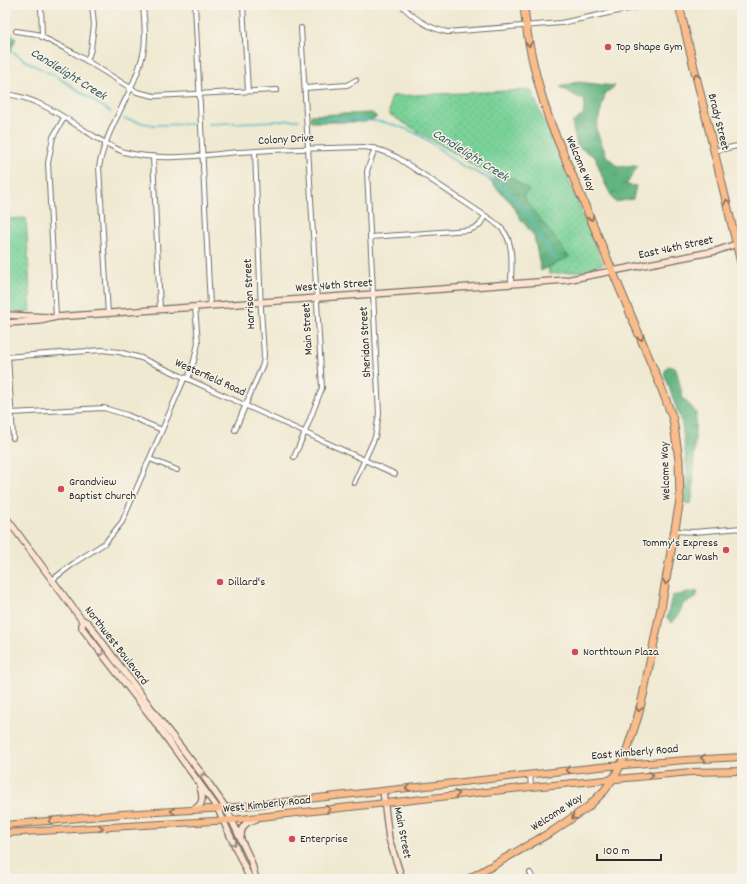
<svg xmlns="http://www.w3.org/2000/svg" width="747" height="884" font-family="Dekko,sans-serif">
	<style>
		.green { fill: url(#green-dots); stroke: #527e62 }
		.forest { fill: url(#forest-crowns); stroke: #467056 }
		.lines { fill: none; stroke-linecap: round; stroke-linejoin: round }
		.stream { stroke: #4dbcc3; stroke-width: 1.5 }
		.street-casing { stroke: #706e65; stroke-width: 6 }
		.secondary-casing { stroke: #706e65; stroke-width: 8 }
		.primary-casing { stroke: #706e65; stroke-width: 8 }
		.highway-casing { stroke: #706e65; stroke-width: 9 }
		.street { stroke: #fff; stroke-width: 4 }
		.secondary { stroke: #fde4d0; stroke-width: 5.5 }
		.primary { stroke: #f9bc8a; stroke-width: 6 }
		.highway { stroke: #f9bc8a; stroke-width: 7 }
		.oneway { stroke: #886c56 }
		.oneway2 { stroke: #94887e }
		.poi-dot { fill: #d1495b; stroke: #f7f3e8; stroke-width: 1.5 }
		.labels { text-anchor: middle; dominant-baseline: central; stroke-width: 3; stroke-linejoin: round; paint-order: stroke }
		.poi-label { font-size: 12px; fill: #2b2b2b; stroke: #f7f3e8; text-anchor: start }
		.street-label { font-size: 12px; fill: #2b2b2b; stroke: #f7f3e8 }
		.water-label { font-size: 13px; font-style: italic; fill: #355659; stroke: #f7f3e8 }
	</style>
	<defs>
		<pattern id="green-dots" width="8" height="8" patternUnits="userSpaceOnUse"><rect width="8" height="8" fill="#79d298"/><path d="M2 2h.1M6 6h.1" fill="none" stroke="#69b483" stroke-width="1.8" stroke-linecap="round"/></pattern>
		<pattern id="forest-crowns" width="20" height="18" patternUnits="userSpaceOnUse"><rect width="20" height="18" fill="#62b480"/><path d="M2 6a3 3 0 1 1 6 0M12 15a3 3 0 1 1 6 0" fill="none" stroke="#519369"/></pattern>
	</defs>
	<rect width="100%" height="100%" fill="#f7f3e8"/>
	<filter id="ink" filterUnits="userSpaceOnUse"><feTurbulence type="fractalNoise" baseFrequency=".025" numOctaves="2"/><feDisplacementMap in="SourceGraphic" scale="8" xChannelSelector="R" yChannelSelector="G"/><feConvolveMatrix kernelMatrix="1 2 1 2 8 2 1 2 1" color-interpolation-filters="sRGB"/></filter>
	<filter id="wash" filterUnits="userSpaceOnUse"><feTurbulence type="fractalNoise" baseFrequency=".012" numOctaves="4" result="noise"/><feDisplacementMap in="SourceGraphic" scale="16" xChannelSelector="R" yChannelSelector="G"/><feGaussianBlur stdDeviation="0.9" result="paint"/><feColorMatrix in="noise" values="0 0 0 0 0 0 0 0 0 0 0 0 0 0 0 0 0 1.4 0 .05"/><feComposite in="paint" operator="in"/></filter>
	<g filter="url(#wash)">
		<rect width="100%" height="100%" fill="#f0e9d1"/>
		<!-- green -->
		<g class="green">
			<polygon points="531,90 603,264 583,271 549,274 546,230 515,190 389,114 391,96"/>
			<polygon points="26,218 31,311 5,313 5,219"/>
		</g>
		<!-- forest -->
		<g class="forest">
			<polygon points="5,18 8,31 16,38 6,61 5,61"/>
			<polygon points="577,82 615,86 605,94 596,129 606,155 617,166 638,166 626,185 636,186 633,199 615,202 605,184 595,157 577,146 572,123 583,115 585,101 560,87"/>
			<polygon points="372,113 377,117 365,122 311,122 311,115"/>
			<path d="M509,176L529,190L523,196C537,217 554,236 569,257L541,271L534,236L520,218L512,204L489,180Z"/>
			<polygon points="668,366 676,368 683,398 696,412 693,493 691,504 684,503 687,470 682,424 664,373"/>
			<polygon points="698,591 696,598 683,604 678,616 672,623 667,618 672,596"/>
		</g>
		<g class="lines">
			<!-- stream -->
			<g class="stream">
				<path d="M5,32C6,37 6,43 9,47C18,60 45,70 59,78C76,89 94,101 111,112"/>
				<polyline points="124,119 153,125 192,124"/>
				<path d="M316,119C351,119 386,117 417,134C433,142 445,155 460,164C481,176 499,180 516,199C533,217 541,241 557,260"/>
				<polyline points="208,124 299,120"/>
			</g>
		</g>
	</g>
	<g filter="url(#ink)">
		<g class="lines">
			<defs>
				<g id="street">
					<polyline points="41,5 42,37"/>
					<polyline points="195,5 210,306"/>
					<polyline points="243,5 248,91"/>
					<path d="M401,5C415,19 428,28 447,32L561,23L647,5"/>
					<polyline points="16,31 37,34 42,37 74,53 137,92 154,96 277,90"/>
					<polyline points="87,61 91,49 94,25 92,5"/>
					<polyline points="305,88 347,85 356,80"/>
					<path d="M5,94C37,97 65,118 92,135C102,141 113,148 124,152C161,162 202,155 239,152C281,149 322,148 364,147C377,148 386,152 398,158L493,221C496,224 500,226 502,229C515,243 511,268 511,285"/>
					<polyline points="714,151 742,145"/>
					<polyline points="153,156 160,310"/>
					<polyline points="370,237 469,230 479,226 485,216"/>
					<path d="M108,314L99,167C106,127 134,93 143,54C147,38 144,21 143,5"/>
					<polyline points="56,317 48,163 53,137 64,118"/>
					<polyline points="5,357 102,350 119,352 141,358 188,379 395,474"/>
					<polyline points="8,357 13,438"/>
					<polyline points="188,379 194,361 198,343 195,307"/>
					<polyline points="11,413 104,408 127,415 162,430"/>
					<polyline points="235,430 263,364 264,355 261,310 255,151"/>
					<polyline points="294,457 305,432 322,388 301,28"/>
					<polyline points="150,459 177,470"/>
					<polyline points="354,483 375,437 379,414 367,171 375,148"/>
					<polyline points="675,531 694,532 742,528"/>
					<polyline points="52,580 77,561 105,543 122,522 185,377"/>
					<polyline points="530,775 531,787"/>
					<polyline points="530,873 533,879"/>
				</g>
				<g id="secondary">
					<polyline points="5,315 48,317"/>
					<polyline points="5,323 39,321 56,317 566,280 716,251 742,242"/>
					<polyline points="5,516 81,619 88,623 162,723 205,778 226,808 251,861 256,879"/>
					<polyline points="82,620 82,628 149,714 218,809 250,879"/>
					<polyline points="383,791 389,839 402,879"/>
					<path d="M193,810C204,805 203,797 200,787"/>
					<path d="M241,836C241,826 246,822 256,819"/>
				</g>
				<g id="primary">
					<polyline points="5,825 122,814 226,808 599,767 686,760 742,757"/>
					<polyline points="5,833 232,820 531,787 691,772 742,771"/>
				</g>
				<g id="highway">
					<polyline points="679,5 742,267"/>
					<path d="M469,879L553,831L588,807L605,790L616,774L625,756L638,716L643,696L661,608L680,500L679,460L673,419L659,382L550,122C537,83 527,46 524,5"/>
				</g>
			</defs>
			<!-- street casing -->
			<use href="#street" class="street-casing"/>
			<!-- secondary casing -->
			<use href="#secondary" class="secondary-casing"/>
			<!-- primary casing -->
			<use href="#primary" class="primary-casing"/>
			<!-- highway casing -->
			<use href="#highway" class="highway-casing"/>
			<!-- street -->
			<use href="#street" class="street"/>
			<!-- secondary -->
			<use href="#secondary" class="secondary"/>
			<!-- primary -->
			<use href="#primary" class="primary"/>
			<!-- highway -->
			<use href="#highway" class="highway"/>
		</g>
		<!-- one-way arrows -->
		<defs><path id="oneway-chevron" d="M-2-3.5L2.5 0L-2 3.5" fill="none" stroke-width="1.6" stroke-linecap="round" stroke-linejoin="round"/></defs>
		<g class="oneway">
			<use href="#oneway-chevron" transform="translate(529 44) rotate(81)"/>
			<use href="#oneway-chevron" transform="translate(696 76) rotate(-104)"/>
			<use href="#oneway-chevron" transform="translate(727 202) rotate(-104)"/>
			<use href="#oneway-chevron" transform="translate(591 218) rotate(67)"/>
			<use href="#oneway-chevron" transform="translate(641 338) rotate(67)"/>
			<use href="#oneway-chevron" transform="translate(666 582) rotate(101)"/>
			<use href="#oneway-chevron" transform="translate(639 709) rotate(103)"/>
			<use href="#oneway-chevron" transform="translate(703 758) rotate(177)"/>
			<use href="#oneway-chevron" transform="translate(568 770) rotate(174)"/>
			<use href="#oneway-chevron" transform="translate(651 775) rotate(-5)"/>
			<use href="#oneway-chevron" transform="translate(408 788) rotate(174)"/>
			<use href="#oneway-chevron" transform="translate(457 794) rotate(-7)"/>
			<use href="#oneway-chevron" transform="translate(328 809) rotate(-7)"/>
			<use href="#oneway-chevron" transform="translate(173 811) rotate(177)"/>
			<use href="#oneway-chevron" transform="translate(574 817) rotate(146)"/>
			<use href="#oneway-chevron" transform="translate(51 821) rotate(174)"/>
			<use href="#oneway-chevron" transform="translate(101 828) rotate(-3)"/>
		</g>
		<g class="oneway2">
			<use href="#oneway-chevron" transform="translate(101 653) rotate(53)"/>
			<use href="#oneway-chevron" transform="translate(203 776) rotate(-126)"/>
			<use href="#oneway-chevron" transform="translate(234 843) rotate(65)"/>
		</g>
	</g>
	<!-- markers -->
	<g class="poi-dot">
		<circle cx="608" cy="47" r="4"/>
		<circle cx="61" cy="489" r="4"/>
		<circle cx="726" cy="550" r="4"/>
		<circle cx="220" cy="582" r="4"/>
		<circle cx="575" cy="652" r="4"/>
		<circle cx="292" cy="839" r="4"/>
	</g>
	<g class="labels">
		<!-- poi labels -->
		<g class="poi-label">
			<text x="616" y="47">Top Shape Gym</text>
			<text x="69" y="482">Grandview<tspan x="69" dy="14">Baptist Church</tspan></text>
			<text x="718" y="543" text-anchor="end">Tommy's Express<tspan x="718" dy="14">Car Wash</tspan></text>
			<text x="228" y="582">Dillard's</text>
			<text x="583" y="652">Northtown Plaza</text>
			<text x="300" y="839">Enterprise</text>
		</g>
		<!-- street labels -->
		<g class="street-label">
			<text transform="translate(718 122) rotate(76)">Brady Street</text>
			<text transform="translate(286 140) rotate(-3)">Colony Drive</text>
			<text transform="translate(580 164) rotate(67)">Welcome Way</text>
			<text transform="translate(676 248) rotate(-12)">East 46th Street</text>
			<text transform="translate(334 286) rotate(-4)">West 46th Street</text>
			<text transform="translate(250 294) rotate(-93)">Harrison Street</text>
			<text transform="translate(308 329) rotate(-93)">Main Street</text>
			<text transform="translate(366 342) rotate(-93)">Sheridan Street</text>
			<text transform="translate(210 378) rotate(24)">Westerfield Road</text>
			<text transform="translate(666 471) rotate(-92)">Welcome Way</text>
			<text transform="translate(116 646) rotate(52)">Northwest Boulevard</text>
			<text transform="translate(635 753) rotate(-5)">East Kimberly Road</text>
			<text transform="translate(267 805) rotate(-6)">West Kimberly Road</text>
			<text transform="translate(557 813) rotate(-33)">Welcome Way</text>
			<text transform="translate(402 833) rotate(79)">Main Street</text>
		</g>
		<!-- water labels -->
		<g class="water-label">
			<text transform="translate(68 75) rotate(32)">Candlelight Creek</text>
			<text transform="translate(470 156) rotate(32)">Candlelight Creek</text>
		</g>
	</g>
	<!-- margin -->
	<rect width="747" height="884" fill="none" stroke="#f7f3e8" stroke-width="20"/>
	<!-- scale -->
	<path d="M597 854v6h64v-6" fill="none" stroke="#2b2b2b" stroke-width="2"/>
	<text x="603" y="854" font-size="12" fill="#2b2b2b" stroke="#f7f3e8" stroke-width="3" paint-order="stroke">100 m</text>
</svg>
